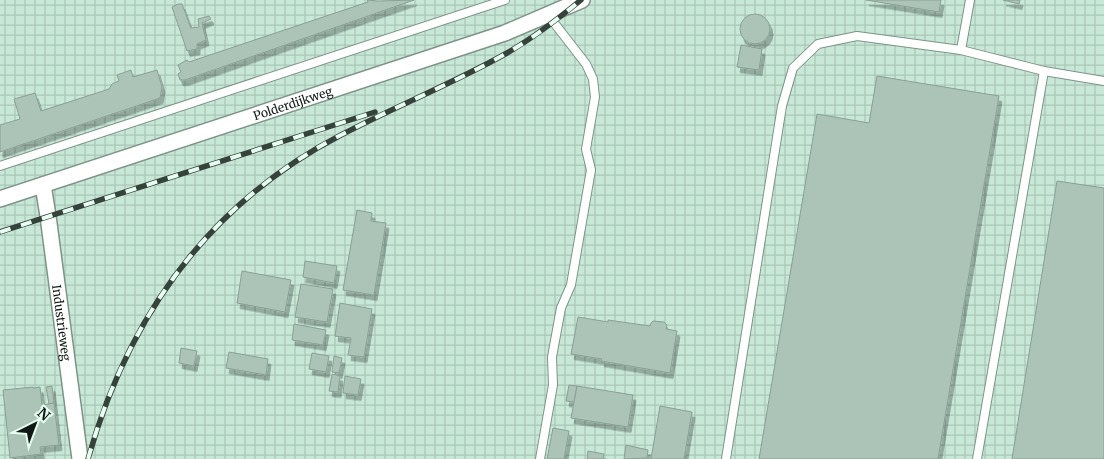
<svg xmlns="http://www.w3.org/2000/svg" width="1104" height="459" font-family="Merriweather,serif">
	<style>
		.industrial { fill: url(#industrial-grid) }
		.building { fill: #acc3b7; stroke: #89a094; filter: url(#shadow) }
		.lines { fill: none; stroke-linecap: round; stroke-linejoin: round }
		.service-casing { stroke: #7d9488; stroke-width: 10 }
		.minor-casing { stroke: #7d9488; stroke-width: 18 }
		.service { stroke: #fff; stroke-width: 8 }
		.minor { stroke: #fff; stroke-width: 15 }
		.rail-casing { stroke: #36423c; stroke-width: 5.5 }
		.rail { stroke: #e7fff2; stroke-width: 4; stroke-dasharray: 11; stroke-linecap: butt }
		.labels { text-anchor: middle; dominant-baseline: central; stroke-width: 4.5; stroke-linejoin: round; paint-order: stroke }
		.street-label { font-size: 12px; fill: #101915; stroke: #e7fff2 }
	</style>
	<defs>
		<pattern id="industrial-grid" width="8" height="8" patternUnits="userSpaceOnUse" patternTransform="scale(1.25)"><rect width="8" height="8" fill="#c8e8d7"/><path d="M0 4h8M4 0v8" fill="none" stroke="#abc6b8"/></pattern>
		<filter id="shadow"><feDropShadow dx="3" dy="5.5" stdDeviation="0" flood-color="#0004"/></filter>
	</defs>
	<rect width="100%" height="100%" fill="#d9f2e5"/>
	<!-- industrial -->
	<rect class="industrial" x="0" y="0" width="1104" height="459"/>
	<!-- building -->
	<g class="building">
		<polygon points="367,0 378,1 414,0 185,80 180,80 178,74 181,72 178,65 187,60 189,62 353,7 368,2"/>
		<polygon points="866,0 941,0 939,12"/>
		<polygon points="1003,0 1020,0 1019,4"/>
		<polygon points="178,4 182,4 191,28 199,27 198,19 209,16 211,19 202,23 206,40 197,44 197,49 187,51 172,7"/>
		<circle cx="755" cy="29" r="15"/>
		<polygon points="741,45 762,49 759,70 737,67"/>
		<polygon points="131,70 133,77 157,70 162,87 160,98 0,152 0,125 20,119 14,99 35,93 41,111 109,89 112,84 119,81 117,75"/>
		<polygon points="877,76 999,96 938,459 759,459 817,114 869,123"/>
		<polygon points="1057,181 1104,188 1104,459 1012,459"/>
		<polygon points="357,210 372,213 371,221 386,223 374,295 343,290"/>
		<polygon points="305,261 337,266 334,283 303,277"/>
		<polygon points="242,271 291,280 285,312 237,303"/>
		<polygon points="301,284 333,289 327,322 295,317"/>
		<polygon points="340,303 372,309 364,357 348,355 351,338 335,336"/>
		<polygon points="578,317 608,322 608,320 650,326 651,323 653,321 664,322 667,325 666,329 677,331 670,373 601,361 602,359 571,354"/>
		<polygon points="294,324 326,330 323,345 292,340"/>
		<polygon points="181,348 197,351 194,366 179,363"/>
		<polygon points="229,352 268,359 266,375 226,368"/>
		<polygon points="312,353 329,356 326,372 309,369"/>
		<polygon points="334,356 342,358 339,373 332,372"/>
		<polygon points="332,374 340,376 338,392 329,391"/>
		<polygon points="345,376 361,379 358,395 343,393"/>
		<polygon points="569,385 577,386 574,402 566,401"/>
		<polygon points="52,386 54,403 49,404 46,387"/>
		<polygon points="577,386 633,395 628,427 571,418"/>
		<polygon points="33,387 33,388 40,387 42,405 54,403 59,445 40,447 41,454 10,458 3,390"/>
		<polygon points="660,406 692,412 684,459 651,459"/>
		<polygon points="553,428 569,431 564,459 547,459"/>
		<polygon points="626,445 648,450 647,458 624,459"/>
		<polygon points="588,451 604,454 603,459 587,459"/>
	</g>
	<g class="lines">
		<defs>
			<g id="service">
				<polyline points="961,50 1044,71 1104,81"/>
				<polyline points="0,166 505,0"/>
				<polyline points="540,459 553,385 552,357 561,308 571,285 591,170 586,149 595,97 593,79 586,64 548,15"/>
				<polyline points="726,459 782,106 793,68 818,44 857,36 961,50 970,0"/>
				<polyline points="977,459 1044,71"/>
			</g>
			<g id="minor">
				<path id="s1" d="M43,185L48,216L80,459"/>
				<path id="s2" d="M0,199L505,33L582,0"/>
			</g>
		</defs>
		<!-- service casing -->
		<use href="#service" class="service-casing"/>
		<!-- minor casing -->
		<use href="#minor" class="minor-casing"/>
		<!-- service -->
		<use href="#service" class="service"/>
		<!-- minor -->
		<use href="#minor" class="minor"/>
		<defs>
			<g id="rail">
				<polyline points="0,232 375,112"/>
				<path d="M88,459C128,317 208,204 341,135C396,106 454,83 507,53C533,38 558,19 581,0"/>
			</g>
		</defs>
		<!-- rail casing -->
		<use href="#rail" class="rail-casing"/>
		<!-- rail -->
		<use href="#rail" class="rail"/>
	</g>
	<g class="labels">
		<!-- street labels -->
		<g class="street-label">
			<text stroke="none"><textPath href="#s2" startOffset="308">Polderdijkweg</textPath></text>
			<text stroke="none"><textPath href="#s1" startOffset="139">Industrieweg</textPath></text>
		</g>
	</g>
	<!-- north arrow -->
	<g transform="translate(35 424) rotate(42)" stroke="#e7fff2" stroke-width="4" paint-order="stroke">
	<path d="M0-4L9 19L0 12L-9 19Z" fill="#101915"/>
	<text y="-8" font-size="14" font-weight="bold" text-anchor="middle" fill="#101915">N</text>
	</g>
</svg>
